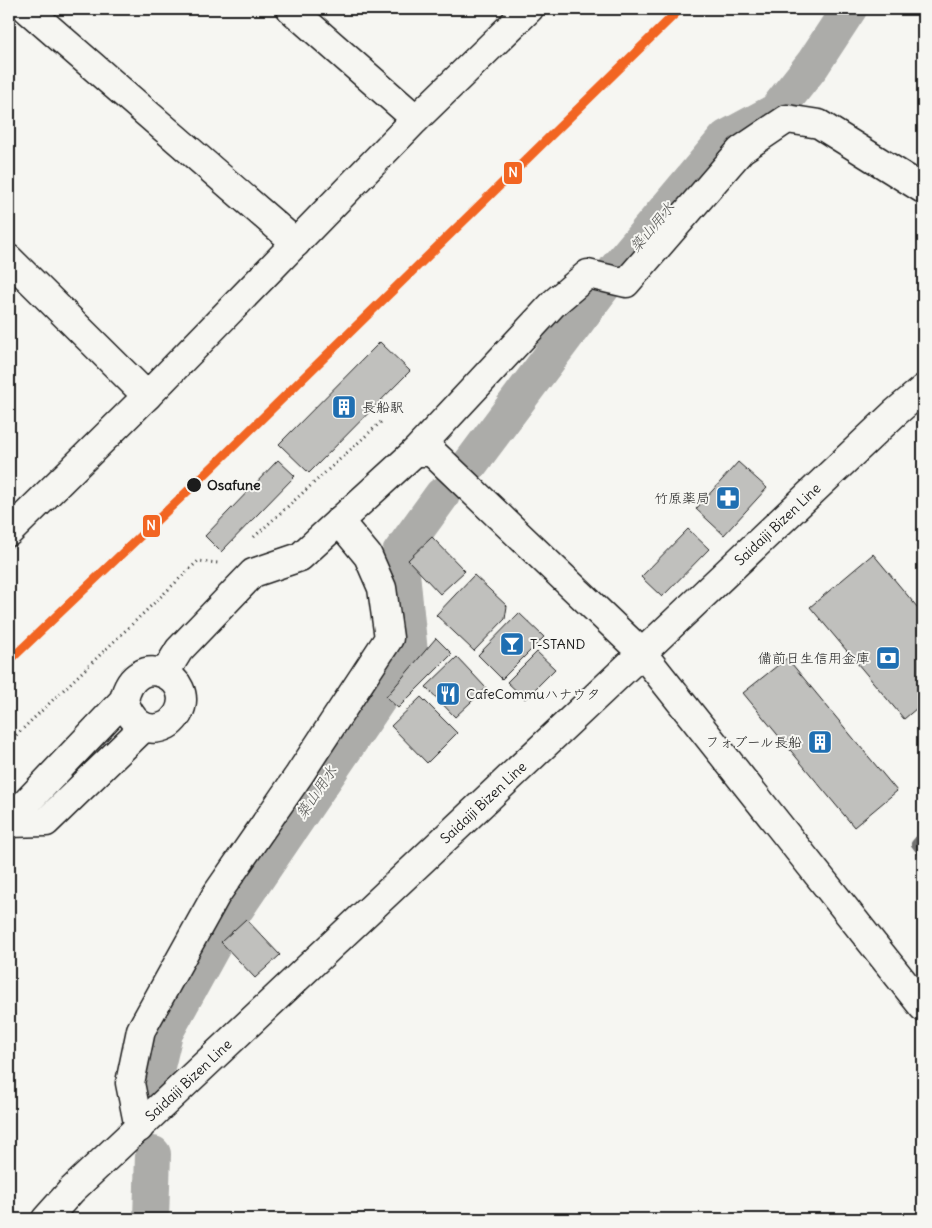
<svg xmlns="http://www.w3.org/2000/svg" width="932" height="1228" font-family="Delius,'Klee One',sans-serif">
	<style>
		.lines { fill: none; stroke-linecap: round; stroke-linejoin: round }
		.stream { stroke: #727271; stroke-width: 10 }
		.canal { stroke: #acaca9; stroke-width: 36 }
		.building { fill: #c0c0bd; stroke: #1c1c1c }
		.minor-casing { stroke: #1c1c1c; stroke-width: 31 }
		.major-casing { stroke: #1c1c1c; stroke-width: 31 }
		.path { stroke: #1c1c1c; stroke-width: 3; stroke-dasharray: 1 4; stroke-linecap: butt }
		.minor { stroke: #f6f6f2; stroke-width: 28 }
		.major { stroke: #f6f6f2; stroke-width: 28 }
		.rail-1-casing { stroke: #f6f6f2; stroke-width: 12 }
		.rail-1 { stroke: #f26522; stroke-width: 9 }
		.stop-dot { fill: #1c1c1c; stroke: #f6f6f2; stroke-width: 2 }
		.labels { text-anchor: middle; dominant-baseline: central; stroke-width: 4; stroke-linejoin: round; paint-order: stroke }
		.poi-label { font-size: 14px; fill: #1c1c1c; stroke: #f6f6f2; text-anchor: start }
		.stop-label { font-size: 14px; font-weight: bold; fill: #1c1c1c; stroke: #f6f6f2; text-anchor: start }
		.street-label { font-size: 14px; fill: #1c1c1c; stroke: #f6f6f2 }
		.water-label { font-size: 15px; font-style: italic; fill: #565654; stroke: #f6f6f2 }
		.line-badge { stroke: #f6f6f2; stroke-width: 2 }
		.badge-label { font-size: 14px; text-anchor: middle; font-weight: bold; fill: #fff }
	</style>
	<rect width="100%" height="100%" fill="#f6f6f2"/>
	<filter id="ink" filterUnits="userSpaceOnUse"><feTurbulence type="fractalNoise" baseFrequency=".02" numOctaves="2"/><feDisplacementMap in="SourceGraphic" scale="10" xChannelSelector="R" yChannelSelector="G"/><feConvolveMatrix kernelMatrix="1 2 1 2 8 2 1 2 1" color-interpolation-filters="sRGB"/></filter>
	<g filter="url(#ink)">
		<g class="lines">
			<!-- stream -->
			<polyline class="stream" points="923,836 916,844 923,853"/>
			<!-- canal -->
			<g class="canal">
				<polyline points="471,463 616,269 726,138 776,111 813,64 849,9"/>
				<polyline points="152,1087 165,1033 221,931 410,653 400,553 442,495"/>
				<polyline points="151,1219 153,1154"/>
			</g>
		</g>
		<!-- building -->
		<g class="building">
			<polygon points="380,342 410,371 309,473 279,444"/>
			<polygon points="278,460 295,476 221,552 205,536"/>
			<polygon points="738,462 767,488 724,535 696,509"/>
			<polygon points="688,529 709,549 662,597 641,577"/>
			<polygon points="432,537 465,571 440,594 408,560"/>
			<polygon points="873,554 923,614 923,703 904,719 810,607"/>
			<polygon points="474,575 507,606 505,619 474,651 436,615"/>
			<polygon points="519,613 544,637 502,679 478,655"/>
			<polygon points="436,638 452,654 398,708 386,697"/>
			<polygon points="537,652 555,669 525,699 507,682"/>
			<polygon points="457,657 486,688 455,717 426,687"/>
			<polygon points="787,658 897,791 854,827 743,693"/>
			<polygon points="421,697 457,733 427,763 391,726"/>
			<polygon points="246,919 280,955 255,978 221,942"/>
		</g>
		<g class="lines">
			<defs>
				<g id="minor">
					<polyline points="27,9 296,243"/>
					<polyline points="291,9 416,119"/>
					<polyline points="9,259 147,396"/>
					<polyline points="415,452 432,452 642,653 923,1007"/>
					<polyline points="9,532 147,396 416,119 529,9"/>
					<polyline points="165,673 179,650 253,573 300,557 415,452 554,303 588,274 626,283 741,150 787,119 819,124 923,189"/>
					<path d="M9,821L124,700C135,647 198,677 178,714C175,718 171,723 167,725C145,736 130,720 124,700"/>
					<polyline points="9,823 46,822 144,727"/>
					<polyline points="139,1128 130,1083 141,1030 216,895 299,775 389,638 382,588 368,556 339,521"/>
				</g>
				<g id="major">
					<path id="s1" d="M46,1219L72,1190L642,653L896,412L923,389"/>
				</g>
			</defs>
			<!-- minor casing -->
			<use href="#minor" class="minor-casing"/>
			<!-- major casing -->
			<use href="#major" class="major-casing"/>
			<!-- path -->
			<g class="path">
				<polyline points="254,537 381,422"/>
				<polyline points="9,742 198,561 218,563"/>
			</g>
			<!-- minor -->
			<use href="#minor" class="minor"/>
			<!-- major -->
			<use href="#major" class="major"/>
			<defs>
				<polyline id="rail-1" points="9,661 194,485 680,9"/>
			</defs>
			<!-- rail-1 casing -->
			<use href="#rail-1" class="rail-1-casing"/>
			<!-- rail-1 -->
			<use href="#rail-1" class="rail-1"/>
		</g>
	</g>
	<!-- icons -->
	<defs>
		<symbol id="building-square" viewBox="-11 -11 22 22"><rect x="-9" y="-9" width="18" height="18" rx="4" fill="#1f6fb2" stroke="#f6f6f2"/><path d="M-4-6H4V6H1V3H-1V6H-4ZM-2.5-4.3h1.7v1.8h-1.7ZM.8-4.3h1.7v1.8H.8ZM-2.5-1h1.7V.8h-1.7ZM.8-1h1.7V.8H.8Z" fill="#fff"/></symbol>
		<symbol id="pharmacy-square" viewBox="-11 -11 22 22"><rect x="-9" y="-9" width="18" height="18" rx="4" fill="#1f6fb2" stroke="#f6f6f2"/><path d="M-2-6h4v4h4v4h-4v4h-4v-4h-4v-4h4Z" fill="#fff"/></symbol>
		<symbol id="bar-square" viewBox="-11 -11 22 22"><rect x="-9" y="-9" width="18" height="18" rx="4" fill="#1f6fb2" stroke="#f6f6f2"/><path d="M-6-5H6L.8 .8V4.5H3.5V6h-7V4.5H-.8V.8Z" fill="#fff"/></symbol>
		<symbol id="bank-square" viewBox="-11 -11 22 22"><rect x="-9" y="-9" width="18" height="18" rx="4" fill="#1f6fb2" stroke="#f6f6f2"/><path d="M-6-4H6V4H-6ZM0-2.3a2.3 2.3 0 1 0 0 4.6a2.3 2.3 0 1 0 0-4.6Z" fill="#fff"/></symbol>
		<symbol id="restaurant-square" viewBox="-11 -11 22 22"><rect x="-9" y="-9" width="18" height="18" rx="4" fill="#1f6fb2" stroke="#f6f6f2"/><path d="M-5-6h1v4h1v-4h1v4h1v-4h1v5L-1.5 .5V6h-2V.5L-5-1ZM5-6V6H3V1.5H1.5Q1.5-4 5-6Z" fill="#fff"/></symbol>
	</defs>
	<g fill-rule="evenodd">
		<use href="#building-square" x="330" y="393" width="28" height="28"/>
		<use href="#pharmacy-square" x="714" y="484" width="28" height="28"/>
		<use href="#bar-square" x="498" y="630" width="28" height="28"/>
		<use href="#bank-square" x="874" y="644" width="28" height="28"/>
		<use href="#restaurant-square" x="434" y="680" width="28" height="28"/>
		<use href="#building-square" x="806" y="728" width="28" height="28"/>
	</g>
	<!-- markers -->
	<circle class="stop-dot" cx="194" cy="485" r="8"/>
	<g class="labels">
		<!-- poi labels -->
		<g class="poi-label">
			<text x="362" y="407">長船駅</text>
			<text x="710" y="498" text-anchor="end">竹原薬局</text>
			<text x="530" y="644">T-STAND</text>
			<text x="870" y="658" text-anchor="end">備前日生信用金庫</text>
			<text x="466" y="694">CafeCommuハナウタ</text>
			<text x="802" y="742" text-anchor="end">フォブール長船</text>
		</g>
		<!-- stop labels -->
		<g class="stop-label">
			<text x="207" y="485">Osafune</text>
		</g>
		<!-- street labels -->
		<g class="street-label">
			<text stroke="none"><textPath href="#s1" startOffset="1009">Saidaiji Bizen Line</textPath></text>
			<text stroke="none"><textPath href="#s1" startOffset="604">Saidaiji Bizen Line</textPath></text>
			<text stroke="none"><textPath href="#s1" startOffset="199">Saidaiji Bizen Line</textPath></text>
		</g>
		<!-- water labels -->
		<g class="water-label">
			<text transform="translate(652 227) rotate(-50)">築山用水</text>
			<text transform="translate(316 792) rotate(-56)">築山用水</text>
		</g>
	</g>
	<g class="line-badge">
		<rect x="503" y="161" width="20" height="24" rx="5" fill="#f26522"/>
		<rect x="142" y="514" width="19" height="24" rx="5" fill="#f26522"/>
	</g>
	<g class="badge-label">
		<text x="513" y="177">N</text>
		<text x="151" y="530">N</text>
	</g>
	<!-- margin -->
	<rect width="932" height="1228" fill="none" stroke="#f6f6f2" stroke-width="30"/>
	<rect x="15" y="15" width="902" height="1198" fill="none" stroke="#1c1c1c" stroke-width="2" filter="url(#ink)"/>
</svg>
